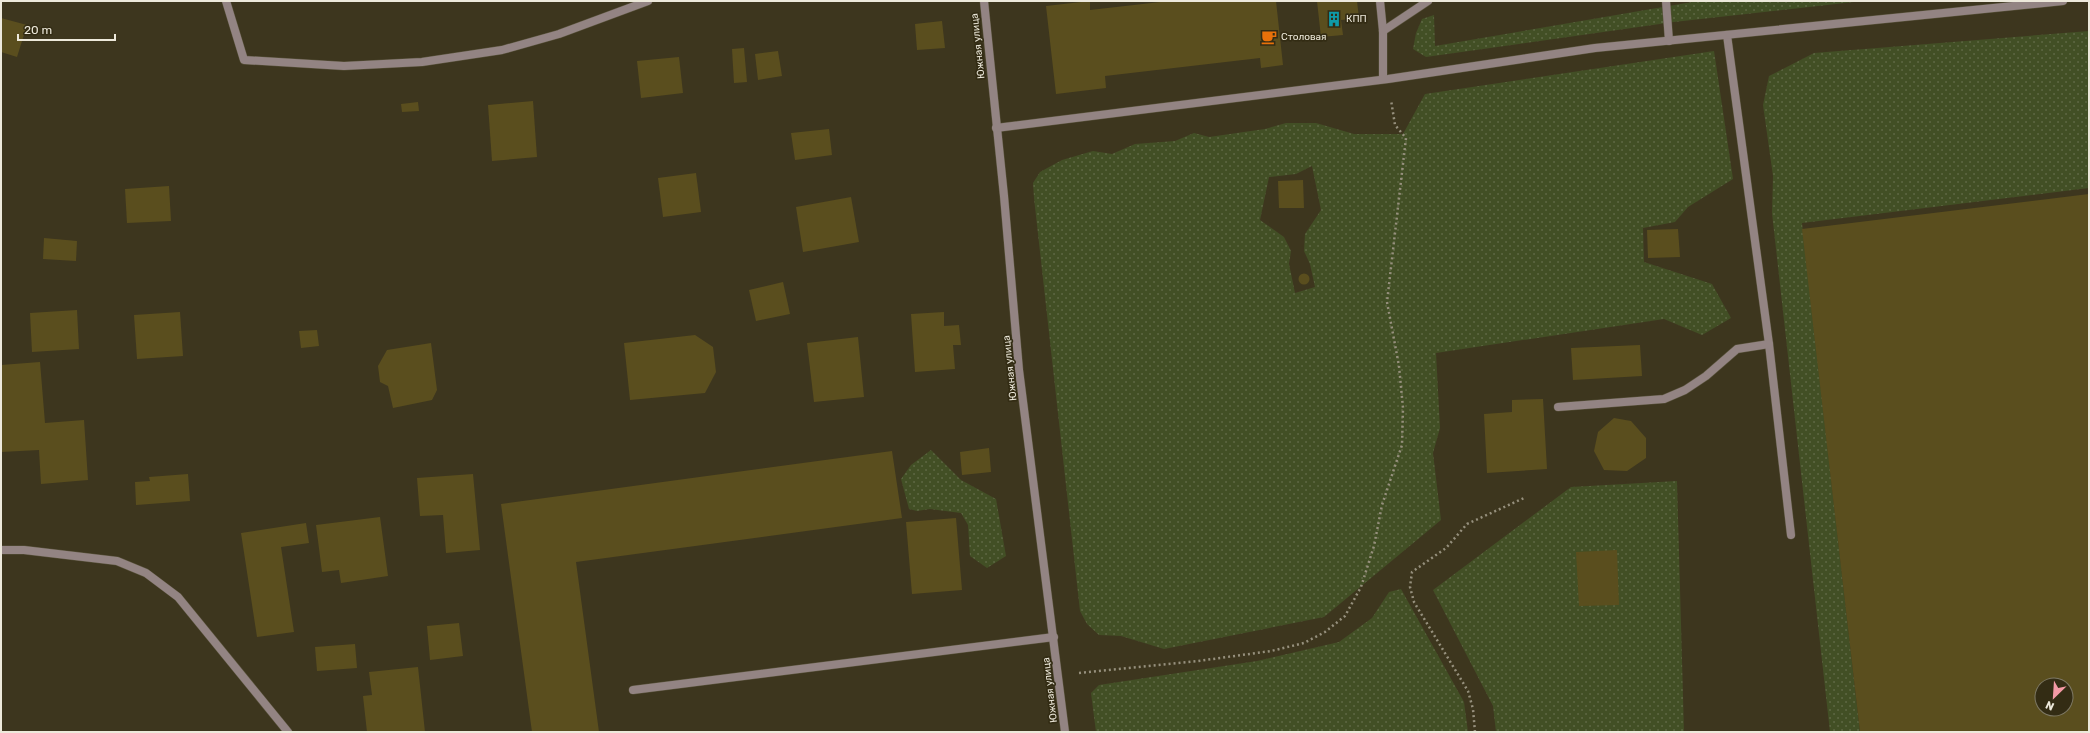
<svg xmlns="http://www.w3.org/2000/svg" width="2090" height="733" font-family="Rubik,sans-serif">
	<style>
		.grass { fill: url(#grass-dots); fill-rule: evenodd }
		.building { fill: #5a4e1e; fill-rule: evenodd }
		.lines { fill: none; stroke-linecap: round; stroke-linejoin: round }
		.lane-casing { stroke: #59533c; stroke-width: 9 }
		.street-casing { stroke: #59533c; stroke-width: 9 }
		.path { stroke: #96907d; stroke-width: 2.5; stroke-dasharray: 2 3; stroke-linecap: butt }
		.lane { stroke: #938483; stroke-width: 8 }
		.street { stroke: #938483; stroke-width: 8 }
		.labels { text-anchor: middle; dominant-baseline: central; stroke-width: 3.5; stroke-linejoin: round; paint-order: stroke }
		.poi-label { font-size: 10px; fill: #ede9db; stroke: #332c14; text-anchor: start }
		.street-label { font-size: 10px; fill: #ede9db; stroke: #332c14 }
	</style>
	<defs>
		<pattern id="grass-dots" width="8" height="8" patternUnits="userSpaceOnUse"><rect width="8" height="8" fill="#424f25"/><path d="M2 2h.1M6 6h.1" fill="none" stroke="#5e6844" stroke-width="1.8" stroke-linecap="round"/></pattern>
	</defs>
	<rect width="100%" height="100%" fill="#3d361e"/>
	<!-- grass -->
	<g class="grass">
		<polygon points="1698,1 1863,1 1674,22 1426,57 1413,49 1416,33 1422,19 1434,15 1435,46"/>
		<polygon points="2089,31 2089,188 1802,223 1860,732 1830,732 1772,213 1773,176 1763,105 1769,76 1814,53"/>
		<path d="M1714,51L1733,179L1688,207L1675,222L1643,228L1644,262L1712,284L1731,318L1702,335L1664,319L1436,353L1440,428L1433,453L1441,520L1324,617L1164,649L1121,636L1099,635L1087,624L1080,611L1034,198L1033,183L1040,172L1062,160L1093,151L1112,154L1135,144L1175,141L1194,133L1209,137L1265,129L1286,123H1316L1354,134H1403L1425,94ZM1312,166L1321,210L1305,234L1304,251L1310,264L1315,287L1295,293L1289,264L1291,251L1284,237L1260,220L1269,177L1296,174Z"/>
		<polygon points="931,450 961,480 996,499 1006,556 987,568 970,556 968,525 961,513 930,509 917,511 909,509 901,479 911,465"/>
		<polygon points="1677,481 1684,732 1496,732 1493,706 1433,590 1571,487"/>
		<polygon points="1401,589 1464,702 1468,732 1096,732 1091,693 1099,685 1257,661 1339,642 1372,618 1389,592"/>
	</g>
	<!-- building -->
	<g class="building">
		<polygon points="1090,1 1090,10 1169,1 1276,1 1283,65 1261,68 1260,58 1105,76 1106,88 1056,94 1046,6"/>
		<polygon points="1317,1 1357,1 1359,18 1341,20 1343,35 1321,37"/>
		<polygon points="1,18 27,25 17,57 1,52"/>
		<polygon points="942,21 945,48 917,50 915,24"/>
		<polygon points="744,48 747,82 734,83 732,49"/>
		<polygon points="778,51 782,76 758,80 755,54"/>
		<polygon points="679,57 683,93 641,98 637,61"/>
		<polygon points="533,101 537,157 492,161 488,105"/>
		<polygon points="418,102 419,111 402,112 401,104"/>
		<polygon points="829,129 832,155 795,160 791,133"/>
		<polygon points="696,173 701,212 663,217 658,178"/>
		<polygon points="1303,180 1304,208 1279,208 1278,181"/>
		<polygon points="169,186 171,221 127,223 125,189"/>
		<path d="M2089,194V732H1860L1802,229ZM2042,685H2066V709H2042Z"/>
		<polygon points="851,197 859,242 803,252 796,207"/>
		<polygon points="1678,229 1680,257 1648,258 1647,230"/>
		<polygon points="44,238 77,241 76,261 43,259"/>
		<circle cx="1304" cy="279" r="5.5"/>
		<polygon points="783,282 790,314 756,321 749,290"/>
		<polygon points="77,310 79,349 32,352 30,313"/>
		<polygon points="180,312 183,356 137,359 134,315"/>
		<polygon points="944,312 944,326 959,325 961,345 953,345 955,369 915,372 911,314"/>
		<polygon points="317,330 319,346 301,348 299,331"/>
		<polygon points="695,335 713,347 716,372 705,393 630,400 624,343"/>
		<polygon points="858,337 864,397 814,402 807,343"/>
		<polygon points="431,343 437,390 432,400 393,408 388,386 380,382 378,366 387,350"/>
		<polygon points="1640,345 1642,376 1573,380 1571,348"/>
		<polygon points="40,362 45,423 84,420 88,480 41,484 39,450 1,452 1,365"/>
		<polygon points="1543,399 1547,469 1487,473 1484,414 1512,412 1512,400"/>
		<polygon points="1614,418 1631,421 1646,438 1646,458 1627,471 1604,470 1594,451 1598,432"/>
		<polygon points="989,448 991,472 962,475 960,452"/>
		<polygon points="892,451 902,518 576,562 599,732 532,732 501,504"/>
		<polygon points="188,474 190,501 136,505 135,482 150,481 149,477"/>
		<polygon points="473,474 480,550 446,553 443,515 420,516 417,478"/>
		<polygon points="380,517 388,576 341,583 339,570 322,572 316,525"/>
		<polygon points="956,518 962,590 912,594 906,522"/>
		<polygon points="306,523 309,543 281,547 294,632 257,637 241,533"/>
		<polygon points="1617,550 1619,605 1579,606 1576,552"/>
		<polygon points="459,623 463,656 430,660 427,626"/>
		<polygon points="355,644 357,668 317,671 315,647"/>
		<polygon points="418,667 425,732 367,732 363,696 372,695 369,672"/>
	</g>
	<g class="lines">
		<defs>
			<g id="lane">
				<polyline points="1380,1 1383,31 1383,79"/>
				<polyline points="1666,1 1669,41"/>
				<polyline points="1383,31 1428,1"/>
				<polyline points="1727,35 1769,344 1791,535"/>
				<polyline points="1558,407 1664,399 1685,390 1706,376 1737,349 1769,344"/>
				<polyline points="1,550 24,550 117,561 146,573 178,597 288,732"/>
				<polyline points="633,690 1054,637"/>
			</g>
			<g id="street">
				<polyline points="226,1 244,60 344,66 422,62 502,50 559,34 648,1"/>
				<polyline points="984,1 1004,196 1019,370 1065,732"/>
				<polyline points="996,128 1388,79 1595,48 2063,1"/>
			</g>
		</defs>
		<!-- lane casing -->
		<use href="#lane" class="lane-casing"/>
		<!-- street casing -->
		<use href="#street" class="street-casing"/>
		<!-- path -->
		<g class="path">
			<polyline points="1079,673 1198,661 1271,651 1304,643 1325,632 1345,616 1361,587 1374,546 1382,505 1402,445 1403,408 1399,366 1387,302 1406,138 1395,125 1391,100"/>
			<polyline points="1475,732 1473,709 1468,691 1414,602 1410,587 1412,572 1446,548 1467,524 1524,498"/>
		</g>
		<!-- lane -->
		<use href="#lane" class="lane"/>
		<!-- street -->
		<use href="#street" class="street"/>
	</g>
	<!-- icons -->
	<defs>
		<symbol id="building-bare" viewBox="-9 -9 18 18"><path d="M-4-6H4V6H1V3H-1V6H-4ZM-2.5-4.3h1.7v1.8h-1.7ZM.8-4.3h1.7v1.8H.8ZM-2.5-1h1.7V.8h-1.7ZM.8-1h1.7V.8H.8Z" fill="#0f9aa8" stroke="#332c14" stroke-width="2.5" paint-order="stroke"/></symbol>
		<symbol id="cafe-bare" viewBox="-9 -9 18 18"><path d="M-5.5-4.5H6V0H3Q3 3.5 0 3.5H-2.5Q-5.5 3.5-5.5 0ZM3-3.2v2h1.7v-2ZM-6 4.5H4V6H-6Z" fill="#e8710a" stroke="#332c14" stroke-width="2.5" paint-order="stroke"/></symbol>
	</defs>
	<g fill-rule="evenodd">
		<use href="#building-bare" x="1323" y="8" width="22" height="22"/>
		<use href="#cafe-bare" x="1258" y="26" width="22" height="22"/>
	</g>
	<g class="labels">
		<!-- poi labels -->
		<g class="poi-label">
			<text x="1346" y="19">КПП</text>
			<text x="1281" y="37">Столовая</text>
		</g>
		<!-- street labels -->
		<g class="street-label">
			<text transform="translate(978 46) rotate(-96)">Южная улица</text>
			<text transform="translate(1010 368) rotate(-96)">Южная улица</text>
			<text transform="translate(1050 690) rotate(-97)">Южная улица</text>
		</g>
	</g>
	<!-- border -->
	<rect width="2090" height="733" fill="none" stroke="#ede9db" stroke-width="4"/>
	<!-- north arrow -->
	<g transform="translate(2054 697) rotate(205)"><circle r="19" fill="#332c14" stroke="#7d7864"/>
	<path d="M0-3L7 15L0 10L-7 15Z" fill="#f49aa5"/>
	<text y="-6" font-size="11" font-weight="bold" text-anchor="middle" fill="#ede9db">N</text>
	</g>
	<!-- scale -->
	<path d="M18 34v6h97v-6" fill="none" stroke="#ede9db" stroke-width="2"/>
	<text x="24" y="34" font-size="12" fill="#ede9db" stroke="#332c14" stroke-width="3" paint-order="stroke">20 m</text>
</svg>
